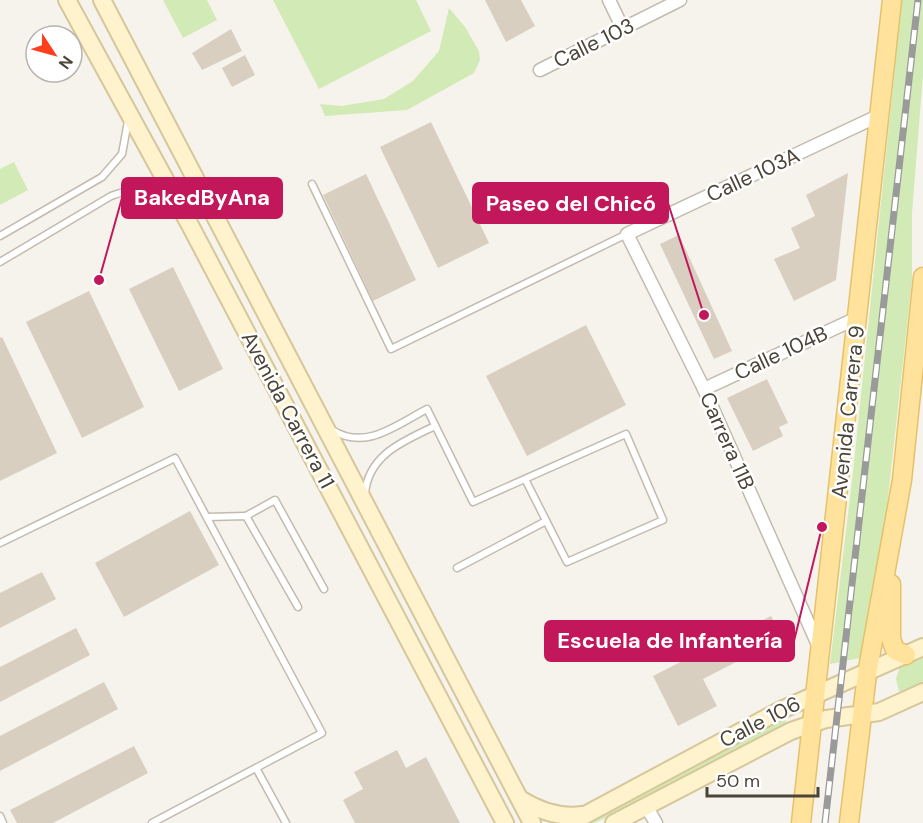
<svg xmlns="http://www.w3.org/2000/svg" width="923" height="823" font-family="'DM Sans',sans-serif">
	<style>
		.green { fill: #d2eab5 }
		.building { fill: #d8cfc1 }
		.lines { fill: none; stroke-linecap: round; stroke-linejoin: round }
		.lane-casing { stroke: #c2bbae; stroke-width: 9 }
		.street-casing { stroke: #c2bbae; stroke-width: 15 }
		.secondary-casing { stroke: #d6c79b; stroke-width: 20 }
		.primary-casing { stroke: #e6c16a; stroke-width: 21 }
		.lane { stroke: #fff; stroke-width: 6 }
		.street { stroke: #fff; stroke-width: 12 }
		.secondary { stroke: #fff3cd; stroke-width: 16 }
		.primary { stroke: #ffe39c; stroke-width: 18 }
		.rail-casing { stroke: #9a9a9a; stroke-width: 7 }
		.rail { stroke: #fff; stroke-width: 4.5; stroke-dasharray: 14; stroke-linecap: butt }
		.labels { text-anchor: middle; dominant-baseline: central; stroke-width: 5; stroke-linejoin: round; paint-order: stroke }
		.street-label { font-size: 21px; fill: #4b4439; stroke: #fff }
		.leader { fill: none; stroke: #c2185b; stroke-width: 2 }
		.callout-dot { fill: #c2185b; stroke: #fff; stroke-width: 2 }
		.callout { fill: #c2185b; stroke: #c2185b; stroke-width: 2 }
		.callout-label { font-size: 22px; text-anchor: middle; font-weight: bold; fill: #fff }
	</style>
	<rect width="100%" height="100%" fill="#f6f3ec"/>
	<!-- green -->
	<g class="green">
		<polygon points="163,0 207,0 217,20 183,38"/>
		<polygon points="273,0 416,0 431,31 319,89"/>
		<polygon points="902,0 923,0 923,75 912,213 912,280 885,525 860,658 830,664 853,472"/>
		<polygon points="449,8 465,27 479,51 480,60 474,73 407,110 325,116 320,104 342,106 384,99 413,81 439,51"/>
		<polygon points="14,162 28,190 0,205 0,169"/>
		<polygon points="923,655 923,686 907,693 899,691 896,679 900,666"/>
		<polygon points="785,716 787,726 595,823 586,823 699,765 720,747"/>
	</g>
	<!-- building -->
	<g class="building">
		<polygon points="485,0 521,0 535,26 506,42"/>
		<polygon points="231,29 242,51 202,70 192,53"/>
		<polygon points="245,55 255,75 232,87 222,68"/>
		<polygon points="431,122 489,243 438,268 380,147"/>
		<polygon points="848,173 836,280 794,301 774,259 800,248 791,228 815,216 806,195"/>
		<polygon points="366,174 416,280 373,301 323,195"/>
		<polygon points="679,235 732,351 714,359 660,244"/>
		<polygon points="173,267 223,369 179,391 129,289"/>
		<polygon points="89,291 144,407 82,438 26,322"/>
		<polygon points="586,325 626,405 527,456 486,376"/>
		<polygon points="2,337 57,453 0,481 0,338"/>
		<polygon points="767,379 788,423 779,427 783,436 753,451 727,398"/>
		<polygon points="190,511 219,565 124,617 95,563"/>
		<polygon points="42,572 56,599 0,628 0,593"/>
		<polygon points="771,616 779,631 772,635 775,642 703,679 717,706 678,726 653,676"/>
		<polygon points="76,628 90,655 0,702 0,667"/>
		<polygon points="104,682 118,709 0,771 0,736"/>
		<polygon points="134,746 148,773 53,823 17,823 10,810"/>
		<polygon points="397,750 406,768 426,757 460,823 355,823 343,800 363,789 354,772"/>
	</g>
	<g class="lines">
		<defs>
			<g id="lane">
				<polyline points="312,184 391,349 627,234"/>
				<polyline points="0,236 102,177 122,154 128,121"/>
				<path d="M0,262L111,196C131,188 151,187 170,200"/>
				<path d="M332,430C366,451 396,425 427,409L473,502L626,434L663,520L567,562L525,479"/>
				<path d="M365,493C369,454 404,441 435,426"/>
				<polyline points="246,516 275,500 324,589"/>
				<polyline points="207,517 246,516 298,607"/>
				<polyline points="0,543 175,458 322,733 152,823"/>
				<polyline points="457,568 546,521"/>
				<polyline points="256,768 286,823"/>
				<polyline points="0,816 3,823"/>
			</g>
			<g id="street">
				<polyline points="609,0 623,29"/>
				<polyline points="540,70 680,0"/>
				<polyline points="704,389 859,317"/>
				<polyline points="819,647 704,389 627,234 880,115"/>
				<polyline points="646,806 656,823"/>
			</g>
			<g id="secondary">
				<polyline points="67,0 191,227 505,823"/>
				<polyline points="102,0 532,823"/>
				<path d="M520,799C539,811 559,818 582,815"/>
				<polyline points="570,823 779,711 923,647"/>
				<polyline points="614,823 791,731 826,719 879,712 923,692"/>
			</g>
			<g id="primary">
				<polyline points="891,584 891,639 895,650 906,655"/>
				<polyline points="801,823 892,0"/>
				<polyline points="849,823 867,674 902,480 923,277"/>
			</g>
		</defs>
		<!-- lane casing -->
		<use href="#lane" class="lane-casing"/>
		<!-- street casing -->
		<use href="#street" class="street-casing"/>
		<!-- secondary casing -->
		<use href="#secondary" class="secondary-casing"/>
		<!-- primary casing -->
		<use href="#primary" class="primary-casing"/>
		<!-- lane -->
		<use href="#lane" class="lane"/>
		<!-- street -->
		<use href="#street" class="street"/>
		<!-- secondary -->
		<use href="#secondary" class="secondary"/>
		<!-- primary -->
		<use href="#primary" class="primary"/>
		<defs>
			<polyline id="rail" points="825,823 918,0"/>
		</defs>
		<!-- rail casing -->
		<use href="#rail" class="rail-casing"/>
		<!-- rail -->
		<use href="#rail" class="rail"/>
	</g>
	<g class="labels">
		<!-- street labels -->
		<g class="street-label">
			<text transform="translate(594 43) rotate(-26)">Calle 103</text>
			<text transform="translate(753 175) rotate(-25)">Calle 103A</text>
			<text transform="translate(781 353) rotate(-25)">Calle 104B</text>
			<text transform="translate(288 410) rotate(62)">Avenida Carrera 11</text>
			<text transform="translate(848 412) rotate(-84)">Avenida Carrera 9</text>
			<text transform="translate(727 441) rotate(66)">Carrera 11B</text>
			<text transform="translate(760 722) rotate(-27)">Calle 106</text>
		</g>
	</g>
	<!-- callouts -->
	<path class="leader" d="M99 280L122 198M704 315L668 203M822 527L794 641"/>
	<g class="callout-dot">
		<circle cx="99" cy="280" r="6"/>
		<circle cx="704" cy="315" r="6"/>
		<circle cx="822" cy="527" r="6"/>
	</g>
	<g class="callout">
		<rect x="122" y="178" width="160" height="40" rx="6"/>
		<rect x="473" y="183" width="195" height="40" rx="6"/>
		<rect x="545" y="621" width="249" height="40" rx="6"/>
	</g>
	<g class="callout-label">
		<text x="202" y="205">BakedByAna</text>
		<text x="571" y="211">Paseo del Chicó</text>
		<text x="670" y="648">Escuela de Infantería</text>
	</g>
	<!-- north arrow -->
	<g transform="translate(54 54) rotate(126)"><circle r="28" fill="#ffffff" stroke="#b7b4b0" stroke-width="1.5"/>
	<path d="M0-4.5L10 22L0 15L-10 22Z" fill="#fc3f1d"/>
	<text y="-9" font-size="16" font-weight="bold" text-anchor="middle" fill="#4b4439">N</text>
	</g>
	<!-- scale -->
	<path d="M707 787v9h111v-9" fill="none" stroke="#4b4439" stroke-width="3"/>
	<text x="716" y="787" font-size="18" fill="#4b4439" stroke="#ffffff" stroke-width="4.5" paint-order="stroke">50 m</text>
</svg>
